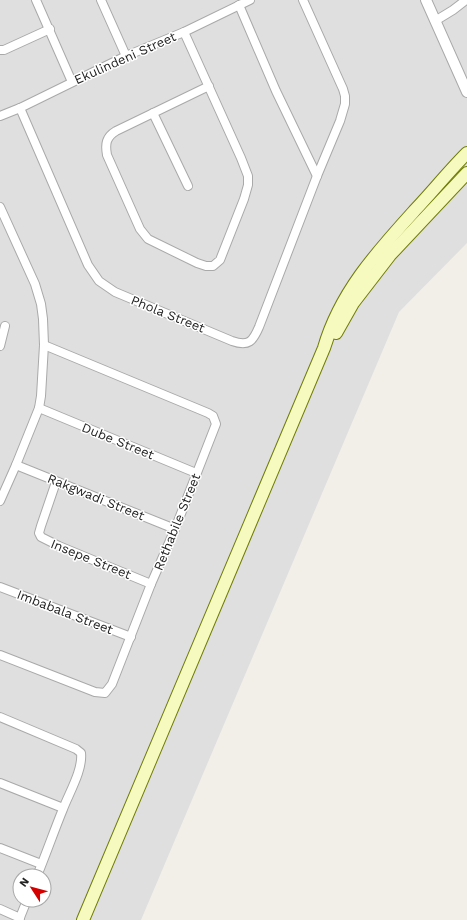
<svg xmlns="http://www.w3.org/2000/svg" width="467" height="920" font-family="'Work Sans',sans-serif">
	<style>
		.residential { fill: #e0dfdf; fill-rule: evenodd }
		.lines { fill: none; stroke-linecap: round; stroke-linejoin: round }
		.minor-casing { stroke: #a9a9a9; stroke-width: 10 }
		.tertiary-casing { stroke: #a9a9a9; stroke-width: 12 }
		.secondary-casing { stroke: #707d05; stroke-width: 14 }
		.minor { stroke: #fff; stroke-width: 8 }
		.tertiary { stroke: #fff; stroke-width: 10 }
		.secondary { stroke: #f7fabf; stroke-width: 12 }
		.labels { text-anchor: middle; dominant-baseline: central; stroke-width: 3; stroke-linejoin: round; paint-order: stroke }
		.street-label { font-size: 13px; fill: #222; stroke: #fff }
	</style>
	<rect width="100%" height="100%" fill="#f2efe9"/>
	<!-- residential -->
	<path class="residential" d="M0,0H467V243L399,312L141,920H0ZM20,876H44V900H20Z"/>
	<g class="lines">
		<defs>
			<g id="minor">
				<polyline points="36,0 72,82"/>
				<polyline points="101,0 126,56"/>
				<polyline points="239,5 276,91 317,176"/>
				<polyline points="435,21 453,10 466,0"/>
				<path d="M184,32L241,158L248,176V185L244,199L220,260L213,266H206L197,263L148,239L140,229L107,155C105,144 106,137 116,131L209,86"/>
				<polyline points="0,50 4,50 50,29"/>
				<path d="M20,108L88,265L99,281L115,292L232,341C249,347 253,341 259,327L317,176L340,121L345,104V96L343,89L303,0"/>
				<polyline points="153,113 188,186"/>
				<polyline points="0,116 20,108 126,56 184,32 250,0"/>
				<polyline points="0,207 35,284 41,304 43,319 44,345 41,396 39,408 16,465 0,501"/>
				<polyline points="0,346 5,326"/>
				<polyline points="39,408 196,473"/>
				<polyline points="16,465 175,529"/>
				<polyline points="56,482 41,526 39,533 41,537 59,546 151,584"/>
				<polyline points="0,587 131,637"/>
				<polyline points="0,655 95,692 105,693 112,684 151,584 175,529 216,424 213,416 208,413 44,345"/>
				<path d="M0,717L76,749L81,753C83,770 69,793 63,809C54,831 46,854 37,876"/>
				<polyline points="0,783 63,808"/>
				<polyline points="0,848 41,864"/>
				<polyline points="0,909 20,918"/>
				<polyline points="19,920 27,900"/>
			</g>
			<polyline id="tertiary" points="426,0 467,92"/>
			<g id="secondary">
				<polyline points="336,333 353,303 390,255 467,173"/>
				<path d="M83,920L324,348C340,292 378,251 416,209C433,191 449,171 467,153"/>
			</g>
		</defs>
		<!-- minor casing -->
		<use href="#minor" class="minor-casing"/>
		<!-- tertiary casing -->
		<use href="#tertiary" class="tertiary-casing"/>
		<!-- secondary casing -->
		<use href="#secondary" class="secondary-casing"/>
		<!-- minor -->
		<use href="#minor" class="minor"/>
		<!-- tertiary -->
		<use href="#tertiary" class="tertiary"/>
		<!-- secondary -->
		<use href="#secondary" class="secondary"/>
	</g>
	<g class="labels">
		<!-- street labels -->
		<g class="street-label">
			<text transform="translate(125 58) rotate(-24)">Ekulindeni Street</text>
			<text transform="translate(168 314) rotate(22)">Phola Street</text>
			<text transform="translate(118 441) rotate(22)">Dube Street</text>
			<text transform="translate(96 497) rotate(22)">Rakgwadi Street</text>
			<text transform="translate(177 522) rotate(-68)">Rethabile Street</text>
			<text transform="translate(91 559) rotate(22)">Insepe Street</text>
			<text transform="translate(65 612) rotate(21)">Imbabala Street</text>
		</g>
	</g>
	<!-- north arrow -->
	<g transform="translate(32 888) rotate(306)"><circle r="19" fill="#ffffff" stroke="#a7a7a7"/>
	<path d="M0-3L7 15L0 10L-7 15Z" fill="#d40000"/>
	<text y="-6" font-size="11" font-weight="bold" text-anchor="middle" fill="#222222">N</text>
	</g>
</svg>
